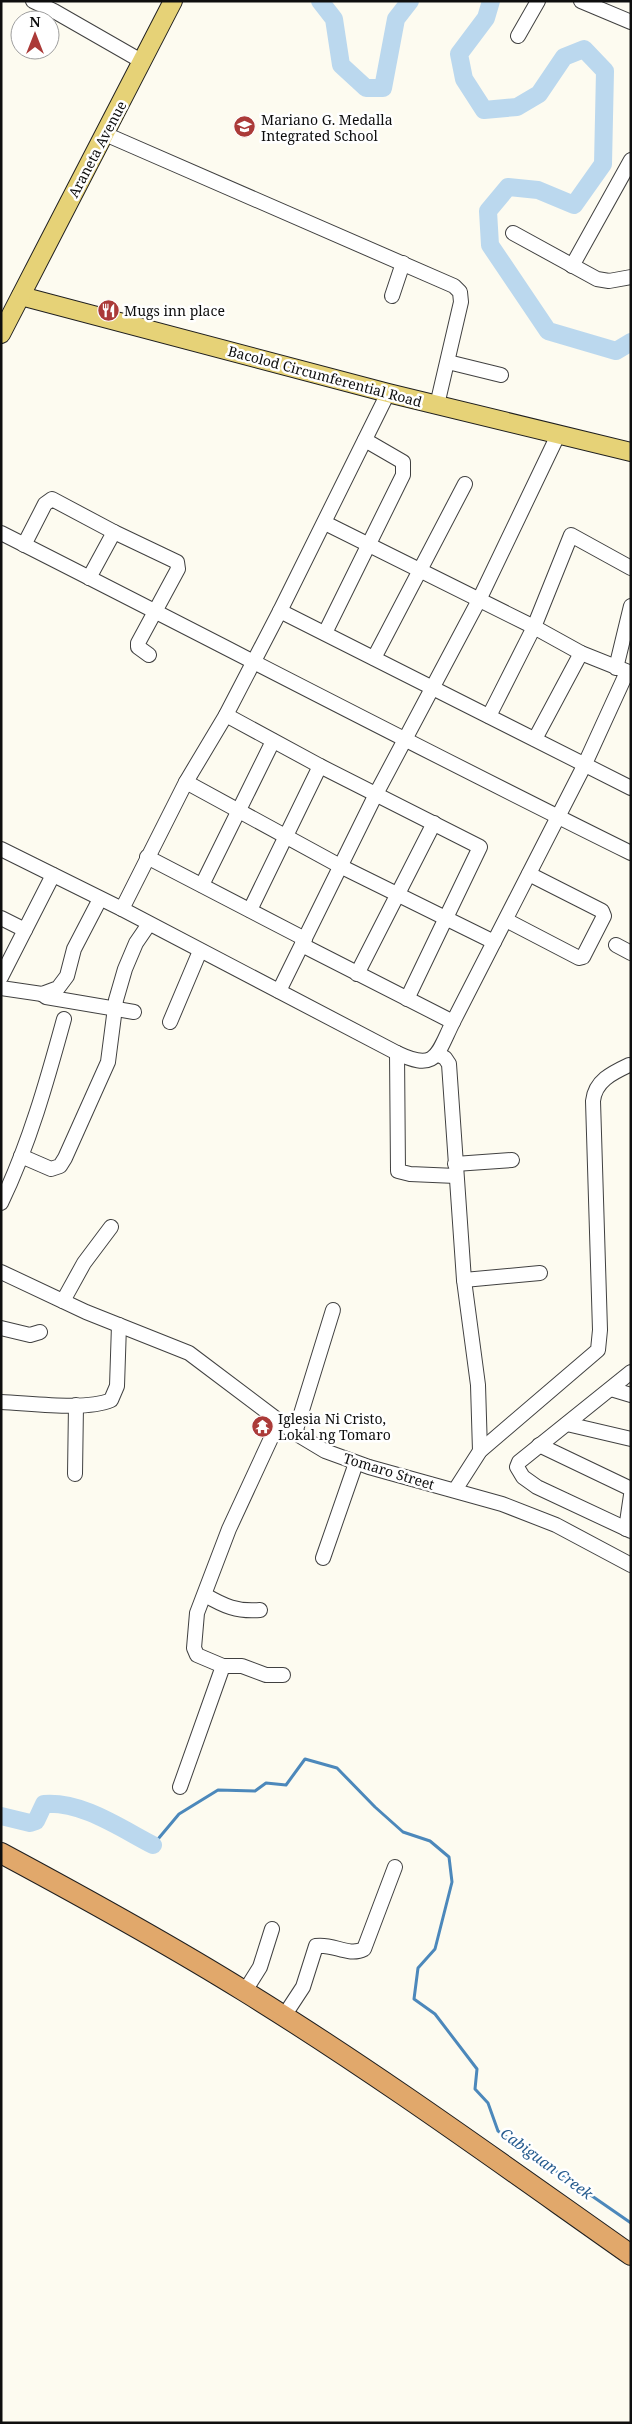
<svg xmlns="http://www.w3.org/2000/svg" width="632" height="2424" font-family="'Noto Serif',serif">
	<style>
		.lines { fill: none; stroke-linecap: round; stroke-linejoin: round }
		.stream { stroke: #4c88bb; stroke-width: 3 }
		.river { stroke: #bbd8ee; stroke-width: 18 }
		.minor-casing { stroke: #414141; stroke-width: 16 }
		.major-casing { stroke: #1f1f1f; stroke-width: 20 }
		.highway-casing { stroke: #1f1f1f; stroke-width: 22 }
		.minor { stroke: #fff; stroke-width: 14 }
		.major { stroke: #e6d277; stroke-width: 18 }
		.highway { stroke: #e1a86b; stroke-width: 20 }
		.labels { text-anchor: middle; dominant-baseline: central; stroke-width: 5; stroke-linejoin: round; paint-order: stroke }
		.poi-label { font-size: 14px; fill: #0e0e0e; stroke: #fff; text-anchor: start }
		.street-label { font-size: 14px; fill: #0e0e0e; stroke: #fff }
		.water-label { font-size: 15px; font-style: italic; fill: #275c8f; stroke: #fff }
	</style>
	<rect width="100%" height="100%" fill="#fdfbf0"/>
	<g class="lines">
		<!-- stream -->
		<polyline class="stream" points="153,1845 179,1814 218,1790 255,1791 266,1783 286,1785 305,1759 337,1768 375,1807 403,1832 430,1841 449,1857 452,1882 435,1949 418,1968 414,1999 435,2014 477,2069 475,2089 488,2103 498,2131 631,2223"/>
		<!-- river -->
		<g class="river">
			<polyline points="320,1 334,19 341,65 366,88 383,88 396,19 410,1"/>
			<polyline points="491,1 486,18 459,54 464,79 484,110 517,107 539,94 564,57 584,49 605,71 603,164 574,205 538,190 508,187 488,211 490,245 548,331 616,351 631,342"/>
			<path d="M1,1816L30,1823L36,1821L44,1804C82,1801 120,1828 153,1845"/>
		</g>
		<defs>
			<g id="minor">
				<polyline points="33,1 54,11 143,62"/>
				<polyline points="581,1 631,22"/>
				<polyline points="518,36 538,1"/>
				<polyline points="105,134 454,286 460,292 461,302 437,405"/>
				<polyline points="513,233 597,279 609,281 631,277"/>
				<polyline points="572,266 631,160"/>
				<polyline points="392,296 403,263"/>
				<polyline points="448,362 501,375"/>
				<polyline points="325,523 534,627 581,653 631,673"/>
				<path d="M1,533C211,639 420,749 631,853"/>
				<polyline points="24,545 45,504 52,499 114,532 177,562 178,569 138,643 138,647 149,655"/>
				<polyline points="89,578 114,532"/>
				<polyline points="280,611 631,788"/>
				<polyline points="325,633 403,475 403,462 365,440"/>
				<polyline points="374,658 465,484"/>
				<polyline points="616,668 631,606"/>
				<polyline points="226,715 320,766 480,847 407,999"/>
				<polyline points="489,716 534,627 571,535 631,568"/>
				<polyline points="535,739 581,653"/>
				<polyline points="186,782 340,866 494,942"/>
				<path d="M1,849L122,909L397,1053C437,1072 437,1054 453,1022L584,766L627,672"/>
				<polyline points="147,857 305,939"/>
				<polyline points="202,885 273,741"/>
				<polyline points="122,909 186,782 226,715 280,611 388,393"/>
				<polyline points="250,910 320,766"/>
				<polyline points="1,918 25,930"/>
				<polyline points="506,920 579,958 583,957 604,916 602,911 529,874"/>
				<polyline points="302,945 453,1022"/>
				<polyline points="616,945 631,953"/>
				<polyline points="357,974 434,823"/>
				<polyline points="1,977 53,875"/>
				<polyline points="1,988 42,994 58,988 67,976 74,949 100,899"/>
				<polyline points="279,991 376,794 479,600 558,435"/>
				<polyline points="42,994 46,997 134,1012"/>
				<polyline points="170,1022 200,951"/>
				<polyline points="397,1053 398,1171 410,1174 456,1176"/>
				<polyline points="437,1054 445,1058 449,1064 464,1280 478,1385 480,1451"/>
				<polyline points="21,1156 51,1169 60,1166 65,1158 108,1062 116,1000 125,969 136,943 149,924"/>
				<polyline points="455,1164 512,1160"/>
				<path d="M1,1203C29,1145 47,1081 64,1019"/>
				<polyline points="1,1272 86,1312 189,1353 295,1433 325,1451 369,1467 502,1504 556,1525 631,1565"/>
				<polyline points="464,1280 540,1273"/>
				<polyline points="63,1301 84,1263 111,1227"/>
				<polyline points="1,1328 30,1335 40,1332"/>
				<polyline points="631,1372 519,1462 517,1467 523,1477 537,1487 631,1531"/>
				<polyline points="611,1389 631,1395"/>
				<path d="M1,1402C30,1403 86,1411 111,1400L117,1386L119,1325"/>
				<polyline points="279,1421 229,1529 197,1613 194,1648 197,1655 223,1666 242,1666 266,1675 283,1675"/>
				<polyline points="567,1424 631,1439"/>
				<polyline points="295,1433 333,1310"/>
				<polyline points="539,1445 631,1489"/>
				<polyline points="75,1474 76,1405"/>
				<path d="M455,1490L480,1451L598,1350L600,1330L593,1101C595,1081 612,1073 629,1065"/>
				<polyline points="626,1529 631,1495"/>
				<polyline points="323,1558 356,1463"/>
				<path d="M205,1595C224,1606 237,1612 260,1610"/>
				<polyline points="180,1787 223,1666"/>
				<polyline points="245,1991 260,1967 272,1929"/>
				<path d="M284,2016L303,1987L316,1946C333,1943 348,1957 364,1949L395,1867"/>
			</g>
			<g id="major">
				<polyline points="21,296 388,393 631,452"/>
				<polyline points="1,334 173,1"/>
			</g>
			<path id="highway" d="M1,1853C83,1897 165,1942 244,1991C377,2073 503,2165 631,2255"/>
		</defs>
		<!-- minor casing -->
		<use href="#minor" class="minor-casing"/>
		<!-- major casing -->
		<use href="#major" class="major-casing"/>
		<!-- highway casing -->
		<use href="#highway" class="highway-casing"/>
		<!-- minor -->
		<use href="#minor" class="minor"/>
		<!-- major -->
		<use href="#major" class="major"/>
		<!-- highway -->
		<use href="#highway" class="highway"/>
	</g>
	<!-- icons -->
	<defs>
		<symbol id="school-disc" viewBox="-11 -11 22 22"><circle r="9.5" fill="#ab3a38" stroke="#fff"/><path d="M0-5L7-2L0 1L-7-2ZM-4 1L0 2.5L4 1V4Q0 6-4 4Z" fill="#fff"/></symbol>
		<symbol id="restaurant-disc" viewBox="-11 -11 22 22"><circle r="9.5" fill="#ab3a38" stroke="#fff"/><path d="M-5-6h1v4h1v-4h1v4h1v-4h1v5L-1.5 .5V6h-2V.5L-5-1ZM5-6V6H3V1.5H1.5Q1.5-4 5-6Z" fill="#fff"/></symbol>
		<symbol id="temple-disc" viewBox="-11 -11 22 22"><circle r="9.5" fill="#ab3a38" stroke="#fff"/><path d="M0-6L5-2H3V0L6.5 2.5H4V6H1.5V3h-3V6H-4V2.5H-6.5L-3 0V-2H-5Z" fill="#fff"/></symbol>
	</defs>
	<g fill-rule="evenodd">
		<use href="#school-disc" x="232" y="114" width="25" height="25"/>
		<use href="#restaurant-disc" x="96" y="298" width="25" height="25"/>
		<use href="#temple-disc" x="250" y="1414" width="25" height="25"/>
	</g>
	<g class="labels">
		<!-- poi labels -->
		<g class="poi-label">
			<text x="261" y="119">Mariano G. Medalla<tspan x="261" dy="16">Integrated School</tspan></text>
			<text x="124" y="310">Mugs inn place</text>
			<text x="278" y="1418">Iglesia Ni Cristo,<tspan x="278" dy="16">Lokal ng Tomaro</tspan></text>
		</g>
		<!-- street labels -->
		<g class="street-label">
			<text transform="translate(97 149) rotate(-62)">Araneta Avenue</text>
			<text transform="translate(325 376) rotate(15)">Bacolod Circumferential Road</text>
			<text transform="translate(389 1471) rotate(17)">Tomaro Street</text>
		</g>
		<!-- water labels -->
		<g class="water-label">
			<text transform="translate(547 2163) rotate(36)">Cabiguan Creek</text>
		</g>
	</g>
	<!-- border -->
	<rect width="632" height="2424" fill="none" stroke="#0e0e0e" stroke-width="5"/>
	<!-- north arrow -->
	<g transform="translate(35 35)"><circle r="24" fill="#ffffff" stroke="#9f9f9f"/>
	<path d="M0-4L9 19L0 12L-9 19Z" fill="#ab3a38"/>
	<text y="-8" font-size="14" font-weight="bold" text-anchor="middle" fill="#0e0e0e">N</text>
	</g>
</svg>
